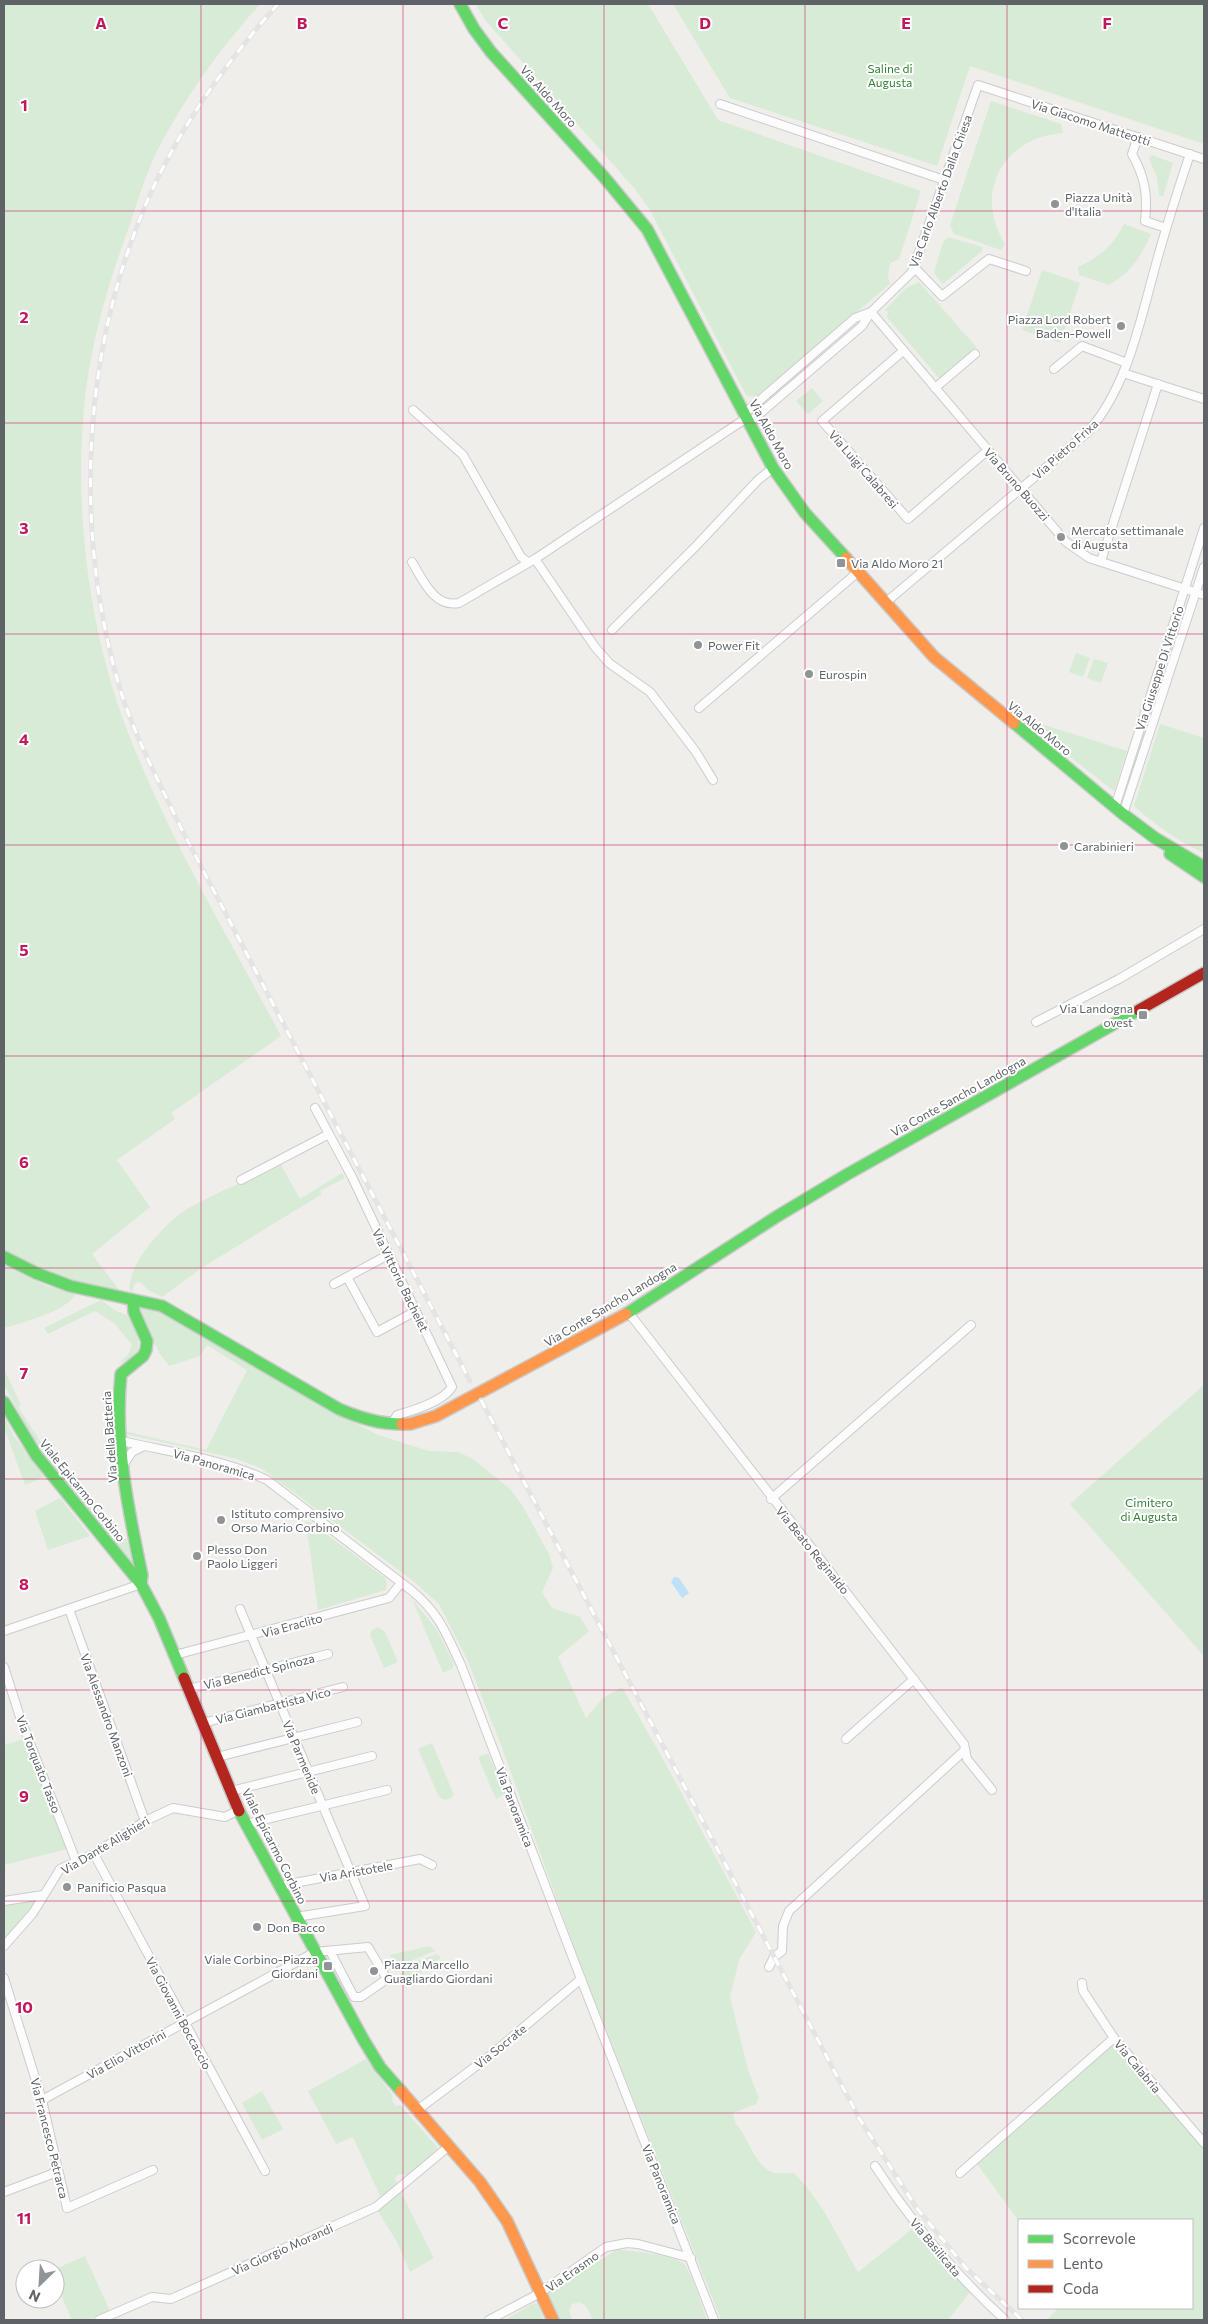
<svg xmlns="http://www.w3.org/2000/svg" width="1208" height="2324" font-family="Commissioner,sans-serif">
	<style>
		.green { fill: #d8ebd6 }
		.water { fill: #bfe0f9 }
		.lines { fill: none; stroke-linecap: round; stroke-linejoin: round }
		.street-casing { stroke: #cbcccc; stroke-width: 10 }
		.fast-casing { stroke: #cacacb; stroke-width: 14 }
		.slow-casing { stroke: #cacacb; stroke-width: 14 }
		.jam-casing { stroke: #cacacb; stroke-width: 14 }
		.street { stroke: #fdfcfc; stroke-width: 8 }
		.fast { stroke: #63d668; stroke-width: 11 }
		.slow { stroke: #ff974d; stroke-width: 11 }
		.jam { stroke: #b3261e; stroke-width: 11 }
		.rail-casing { stroke: #e4e4e4; stroke-width: 5 }
		.rail { stroke: #fff; stroke-width: 3; stroke-dasharray: 9; stroke-linecap: butt }
		.grid { fill: none; stroke: #c2185b; stroke-width: 1; stroke-opacity: 0.55 }
		.poi-dot { fill: #919496; stroke: #fff; stroke-width: 2 }
		.labels { text-anchor: middle; dominant-baseline: central; stroke-width: 4; stroke-linejoin: round; paint-order: stroke }
		.park-label { font-size: 12px; fill: #348238; stroke: #fff }
		.street-label { font-size: 12px; fill: #5f6368; stroke: #fff }
		.poi-label { font-size: 12px; fill: #5f6368; stroke: #fff; text-anchor: start }
		.grid-label { font-size: 16px; text-anchor: middle; font-weight: bold; fill: #c2185b; stroke: #fff; stroke-width: 4; stroke-linejoin: round; paint-order: stroke }
	</style>
	<rect width="100%" height="100%" fill="#efeeea"/>
	<!-- green -->
	<g class="green">
		<path d="M4,4H260C220,49 185,97 157,151C146,174 138,200 130,224C112,273 96,324 88,376C71,490 86,622 127,730C168,837 228,936 281,1036L171,1113L175,1119L117,1160L150,1207L92,1254L120,1291C86,1293 35,1267 4,1253Z"/>
		<polygon points="475,4 648,4 718,120 921,191 899,259 890,263 888,277 890,284 758,395 751,397 746,395 650,210 635,189 486,21"/>
		<polygon points="673,4 1204,4 1204,144 970,66 937,166 730,98"/>
		<path d="M991,101L1061,124L1063,133C1003,137 973,193 1005,244L1001,250L954,234L950,225Z"/>
		<polygon points="1152,155 1173,163 1163,197 1159,195 1157,177 1149,159"/>
		<path d="M1124,224L1151,234C1142,256 1130,273 1109,285L1079,275L1078,267C1100,257 1113,246 1124,224Z"/>
		<polygon points="948,237 983,247 982,251 943,284 934,273 943,242"/>
		<polygon points="1042,270 1080,283 1060,343 1022,330"/>
		<polygon points="919,282 977,348 941,378 938,377 887,317 888,312 885,310 906,288"/>
		<polygon points="812,388 823,401 808,414 796,401"/>
		<polygon points="1185,606 1186,610 1126,796 1123,798"/>
		<polygon points="1076,653 1090,658 1083,677 1069,672"/>
		<polygon points="1094,659 1108,663 1101,683 1087,678"/>
		<polygon points="1019,717 1127,751 1114,791"/>
		<path d="M1160,724L1204,738V853C1177,841 1156,825 1134,806Z"/>
		<path d="M281,1165L300,1199L342,1173L345,1178L320,1191L322,1194L203,1267L162,1297L148,1290L140,1282L135,1283L132,1292L130,1291C125,1266 167,1221 187,1209C217,1192 250,1179 281,1165Z"/>
		<path d="M4,1265L47,1286L75,1294C68,1311 21,1323 4,1328Z"/>
		<polygon points="101,1300 116,1311 127,1315 139,1335 138,1350 133,1357 118,1364 128,1355 132,1345 114,1323 95,1311 48,1334 44,1328"/>
		<path d="M150,1308L174,1318L319,1404L378,1435L429,1451L458,1452L473,1459L510,1489L522,1505L549,1554L553,1568L542,1592L552,1608L580,1617L589,1631L558,1657L586,1718L603,1698L622,1687L668,1768L756,1932L739,1960L730,1997L748,2070L759,2098L756,2104L733,2113C736,2130 740,2125 745,2137C751,2149 760,2169 775,2173C780,2174 788,2173 794,2173C823,2202 838,2238 858,2272L915,2227L937,2257L970,2292L948,2320H721L579,1961L501,1745L467,1659L439,1604L412,1580L261,1468L234,1458L125,1434L124,1431L206,1450L247,1370L207,1345L200,1356L169,1366L160,1354L140,1316L141,1309Z"/>
		<polygon points="4,1369 21,1405 18,1407 46,1450 118,1542 127,1538 134,1569 32,1437 4,1385"/>
		<polygon points="1204,1385 1204,1656 1070,1504"/>
		<polygon points="4,1417 14,1436 44,1477 25,1485 4,1427"/>
		<polygon points="60,1498 90,1536 48,1550 35,1511"/>
		<polygon points="306,1522 310,1522 385,1578 387,1584 386,1590 318,1610"/>
		<polygon points="412,1599 437,1630 454,1664 453,1668 443,1673"/>
		<polygon points="378,1627 385,1632 398,1662 384,1668 370,1635 372,1630"/>
		<polygon points="24,1739 67,1849 4,1865 4,1745"/>
		<polygon points="432,1743 454,1795 451,1798 445,1800 439,1797 418,1749"/>
		<polygon points="487,1754 489,1755 504,1794 496,1799 478,1757"/>
		<polygon points="33,1899 35,1906 4,1941 4,1902"/>
		<polygon points="430,1946 435,1951 408,1962 398,1963 391,1957 390,1955"/>
		<path d="M437,1954L441,1958L404,1985C400,1978 400,1971 406,1965Z"/>
		<polygon points="1111,2045 1117,2046 1204,2147 1204,2320 1047,2320 1058,2308 1192,2308 1192,2220 1019,2221 977,2164"/>
		<polygon points="366,2059 393,2096 392,2101 396,2106 400,2105 438,2148 409,2176 399,2174 395,2178 398,2185 381,2198 353,2137 336,2144 308,2091"/>
		<polygon points="262,2091 283,2129 262,2140 242,2103"/>
		<polygon points="401,2192 434,2258 410,2272 397,2242 378,2211"/>
		<path d="M616,2250C629,2250 676,2255 685,2265C691,2273 703,2309 707,2320H593L586,2306L579,2302L572,2304L569,2310L572,2320H558L546,2294Z"/>
		<polygon points="85,2256 110,2311 88,2320 72,2320 55,2282 55,2269"/>
		<polygon points="534,2303 538,2305 544,2320 505,2320"/>
	</g>
	<!-- water -->
	<polygon class="water" points="674,1577 679,1578 689,1593 682,1598 671,1582"/>
	<g class="lines">
		<defs>
			<g id="street">
				<polyline points="720,104 944,180"/>
				<path d="M1138,137L1132,154C1145,177 1148,195 1145,221L1166,228"/>
				<polyline points="914,267 942,296 989,259 1026,271"/>
				<polyline points="871,312 1066,542 1089,558 1204,595"/>
				<polyline points="903,351 822,421 908,519 988,450"/>
				<polyline points="1054,369 1082,346 1127,363"/>
				<polyline points="1123,373 1204,399"/>
				<polyline points="935,388 975,354"/>
				<polyline points="413,410 463,455 521,557 528,562"/>
				<polyline points="745,413 855,318 871,312"/>
				<polyline points="750,422 862,326 871,312 912,272 978,85 1204,159"/>
				<polyline points="535,559 595,647 609,663 650,692 696,752 713,780"/>
				<polyline points="1101,561 1158,384"/>
				<path d="M412,562C423,580 434,608 459,603L535,559L748,417"/>
				<path d="M885,603L1088,432C1128,386 1140,321 1156,264C1166,227 1178,190 1190,154"/>
				<polyline points="612,630 697,545 758,480 773,468"/>
				<polyline points="699,708 858,572"/>
				<polyline points="1115,807 1204,528"/>
				<polyline points="1123,814 1204,567"/>
				<polyline points="1036,1022 1119,979 1204,929"/>
				<path d="M315,1108L352,1177L452,1387C444,1401 412,1411 397,1415L392,1424"/>
				<polyline points="241,1180 329,1134"/>
				<polyline points="347,1277 377,1332 416,1311"/>
				<polyline points="334,1284 388,1255"/>
				<polyline points="629,1313 964,1744 967,1759 992,1790"/>
				<path d="M122,1441C170,1452 222,1459 267,1480L411,1590C439,1613 446,1633 461,1665L581,1979L714,2320"/>
				<polyline points="124,1464 132,1452 144,1446"/>
				<polyline points="771,1499 971,1325"/>
				<polyline points="69,1609 145,1821"/>
				<polyline points="240,1609 365,1906 296,1917"/>
				<polyline points="4,1631 141,1584"/>
				<polyline points="175,1655 389,1598 401,1583"/>
				<polyline points="4,1667 21,1720 76,1861"/>
				<polyline points="189,1689 328,1654"/>
				<polyline points="203,1723 343,1687"/>
				<polyline points="846,1739 914,1679"/>
				<polyline points="217,1757 357,1722"/>
				<polyline points="231,1791 372,1756"/>
				<polyline points="246,1824 387,1790"/>
				<polyline points="94,1854 265,2171"/>
				<polyline points="279,1886 420,1859 432,1865"/>
				<polyline points="4,1901 43,1895"/>
				<polyline points="4,1946 33,1913 60,1869 94,1854 145,1821 173,1808 225,1817 239,1810"/>
				<polyline points="769,1967 774,1957 782,1951 783,1926 789,1911 965,1750"/>
				<polyline points="4,1978 42,2100 67,2208 153,2170"/>
				<polyline points="1082,1983 1083,1991 1114,2038 1204,2143"/>
				<polyline points="42,2100 315,1952 368,1947 387,1979 361,1997 354,1997 330,1951"/>
				<polyline points="416,2111 487,2058 581,1979"/>
				<path d="M875,2166C912,2223 955,2274 1005,2320"/>
				<polyline points="960,2173 1114,2038"/>
				<polyline points="4,2192 52,2174 56,2168"/>
				<polyline points="99,2320 152,2297 171,2299 376,2207 448,2147"/>
				<polyline points="489,2320 540,2293 606,2247 627,2243 638,2244 691,2258"/>
			</g>
			<g id="fast">
				<polyline points="460,4 474,29 491,52 604,177 647,229 773,468 805,513 846,558"/>
				<polyline points="1014,723 1123,814 1155,838 1204,867"/>
				<polyline points="1170,854 1204,877"/>
				<path d="M4,1257L36,1273L70,1286L162,1306L339,1409C360,1418 379,1424 402,1424"/>
				<path d="M133,1300L134,1312L147,1341L146,1350L143,1356L121,1374C114,1441 128,1509 142,1575L141,1584"/>
				<polyline points="626,1314 776,1217 846,1175 1139,1010"/>
				<polyline points="4,1402 36,1455 141,1584 159,1618 184,1678"/>
				<polyline points="239,1811 363,2039 380,2067 401,2091"/>
			</g>
			<g id="slow">
				<polyline points="846,558 934,657 1014,723"/>
				<polyline points="402,1424 410,1424 436,1416 626,1314"/>
				<polyline points="401,2091 480,2182 507,2221 553,2320"/>
			</g>
			<g id="jam">
				<polyline points="1139,1010 1204,973"/>
				<polyline points="184,1678 239,1811"/>
			</g>
		</defs>
		<!-- street casing -->
		<use href="#street" class="street-casing"/>
		<!-- fast casing -->
		<use href="#fast" class="fast-casing"/>
		<!-- slow casing -->
		<use href="#slow" class="slow-casing"/>
		<!-- jam casing -->
		<use href="#jam" class="jam-casing"/>
		<!-- street -->
		<use href="#street" class="street"/>
		<!-- fast -->
		<use href="#fast" class="fast"/>
		<!-- slow -->
		<use href="#slow" class="slow"/>
		<!-- jam -->
		<use href="#jam" class="jam"/>
		<defs>
			<g id="rail">
				<path d="M278,4C219,70 167,145 136,229C81,373 76,541 120,689C135,737 159,782 181,828L470,1381"/>
				<polyline points="481,1400 859,2118 916,2207 966,2268 1022,2320"/>
			</g>
		</defs>
		<!-- rail casing -->
		<use href="#rail" class="rail-casing"/>
		<!-- rail -->
		<use href="#rail" class="rail"/>
	</g>
	<!-- grid -->
	<path class="grid" d="M201,4V2320M403,4V2320M604,4V2320M805,4V2320M1007,4V2320M4,211H1204M4,423H1204M4,634H1204M4,845H1204M4,1056H1204M4,1268H1204M4,1479H1204M4,1690H1204M4,1901H1204M4,2113H1204"/>
	<!-- markers -->
	<g class="poi-dot">
		<circle cx="1055" cy="204" r="5"/>
		<circle cx="1121" cy="326" r="5"/>
		<circle cx="1061" cy="537" r="5"/>
		<rect x="836" y="558" width="10" height="10" rx="2.5"/>
		<circle cx="698" cy="645" r="5"/>
		<circle cx="809" cy="674" r="5"/>
		<circle cx="1064" cy="846" r="5"/>
		<rect x="1138" y="1010" width="10" height="10" rx="2.5"/>
		<circle cx="221" cy="1520" r="5"/>
		<circle cx="197" cy="1556" r="5"/>
		<circle cx="67" cy="1887" r="5"/>
		<circle cx="257" cy="1927" r="5"/>
		<rect x="323" y="1961" width="10" height="10" rx="2.5"/>
		<circle cx="374" cy="1971" r="5"/>
	</g>
	<g class="labels">
		<!-- park labels -->
		<g class="park-label">
			<text x="890" y="68">Saline di<tspan x="890" dy="14">Augusta</tspan></text>
			<text x="1149" y="1502">Cimitero<tspan x="1149" dy="14">di Augusta</tspan></text>
		</g>
		<!-- street labels -->
		<g class="street-label">
			<text transform="translate(549 96) rotate(48)">Via Aldo Moro</text>
			<text transform="translate(1091 122) rotate(18)">Via Giacomo Matteotti</text>
			<text transform="translate(940 191) rotate(-70)">Via Carlo Alberto Dalla Chiesa</text>
			<text transform="translate(772 434) rotate(61)">Via Aldo Moro</text>
			<text transform="translate(1065 449) rotate(-42)">Via Pietro Frixa</text>
			<text transform="translate(864 469) rotate(49)">Via Luigi Calabresi</text>
			<text transform="translate(1017 484) rotate(49)">Via Bruno Buozzi</text>
			<text transform="translate(1159 668) rotate(-72)">Via Giuseppe Di Vittorio</text>
			<text transform="translate(1040 728) rotate(39)">Via Aldo Moro</text>
			<text transform="translate(958 1096) rotate(-29)">Via Conte Sancho Landogna</text>
			<text transform="translate(401 1280) rotate(64)">Via Vittorio Bachelet</text>
			<text transform="translate(610 1304) rotate(-31)">Via Conte Sancho Landogna</text>
			<text transform="translate(109 1437) rotate(-94)">Via della Batteria</text>
			<text transform="translate(214 1464) rotate(16)">Via Panoramica</text>
			<text transform="translate(83 1490) rotate(51)">Viale Epicarmo Corbino</text>
			<text transform="translate(813 1550) rotate(51)">Via Beato Reginaldo</text>
			<text transform="translate(292 1625) rotate(-15)">Via Eraclito</text>
			<text transform="translate(259 1671) rotate(-14)">Via Benedict Spinoza</text>
			<text transform="translate(273 1705) rotate(-14)">Via Giambattista Vico</text>
			<text transform="translate(107 1715) rotate(70)">Via Alessandro Manzoni</text>
			<text transform="translate(302 1757) rotate(67)">Via Parmenide</text>
			<text transform="translate(39 1764) rotate(69)">Via Torquato Tasso</text>
			<text transform="translate(515 1807) rotate(69)">Via Panoramica</text>
			<text transform="translate(105 1845) rotate(-31)">Via Dante Alighieri</text>
			<text transform="translate(275 1846) rotate(63)">Viale Epicarmo Corbino</text>
			<text transform="translate(356 1871) rotate(-10)">Via Aristotele</text>
			<text transform="translate(179 2013) rotate(62)">Via Giovanni Boccaccio</text>
			<text transform="translate(500 2046) rotate(-39)">Via Socrate</text>
			<text transform="translate(126 2054) rotate(-29)">Via Elio Vittorini</text>
			<text transform="translate(1138 2066) rotate(50)">Via Calabria</text>
			<text transform="translate(50 2138) rotate(76)">Via Francesco Petrarca</text>
			<text transform="translate(662 2184) rotate(68)">Via Panoramica</text>
			<text transform="translate(936 2247) rotate(50)">Via Basilicata</text>
			<text transform="translate(282 2249) rotate(-24)">Via Giorgio Morandi</text>
			<text transform="translate(572 2271) rotate(-35)">Via Erasmo</text>
		</g>
		<!-- poi labels -->
		<g class="poi-label">
			<text x="1065" y="197">Piazza Unità<tspan x="1065" dy="14">d'Italia</tspan></text>
			<text x="1111" y="319" text-anchor="end">Piazza Lord Robert<tspan x="1111" dy="14">Baden-Powell</tspan></text>
			<text x="1071" y="530">Mercato settimanale<tspan x="1071" dy="14">di Augusta</tspan></text>
			<text x="851" y="563">Via Aldo Moro 21</text>
			<text x="708" y="645">Power Fit</text>
			<text x="819" y="674">Eurospin</text>
			<text x="1074" y="846">Carabinieri</text>
			<text x="1133" y="1008" text-anchor="end">Via Landogna<tspan x="1133" dy="14">ovest</tspan></text>
			<text x="231" y="1513">Istituto comprensivo<tspan x="231" dy="14">Orso Mario Corbino</tspan></text>
			<text x="207" y="1549">Plesso Don<tspan x="207" dy="14">Paolo Liggeri</tspan></text>
			<text x="77" y="1887">Panificio Pasqua</text>
			<text x="267" y="1927">Don Bacco</text>
			<text x="318" y="1959" text-anchor="end">Viale Corbino-Piazza<tspan x="318" dy="14">Giordani</tspan></text>
			<text x="384" y="1964">Piazza Marcello<tspan x="384" dy="14">Guagliardo Giordani</tspan></text>
		</g>
	</g>
	<g class="grid-label">
		<text x="101" y="29">A</text>
		<text x="302" y="29">B</text>
		<text x="503" y="29">C</text>
		<text x="705" y="29">D</text>
		<text x="906" y="29">E</text>
		<text x="1107" y="29">F</text>
		<text x="24" y="111">1</text>
		<text x="24" y="323">2</text>
		<text x="24" y="534">3</text>
		<text x="24" y="745">4</text>
		<text x="24" y="956">5</text>
		<text x="24" y="1168">6</text>
		<text x="24" y="1379">7</text>
		<text x="24" y="1590">8</text>
		<text x="24" y="1802">9</text>
		<text x="24" y="2013">10</text>
		<text x="24" y="2224">11</text>
	</g>
	<!-- border -->
	<rect width="1208" height="2324" fill="none" stroke="#5f6368" stroke-width="10"/>
	<!-- legend -->
	<rect x="1018" y="2219" width="175" height="90" fill="#ffffff" stroke="#bfc1c3"/>
	<rect x="1028" y="2235" width="25" height="8" fill="#63d668" stroke="#bfc1c3"/>
	<text x="1063" y="2244" font-size="15" fill="#5f6368">Scorrevole</text>
	<rect x="1028" y="2260" width="25" height="8" fill="#ff974d" stroke="#bfc1c3"/>
	<text x="1063" y="2269" font-size="15" fill="#5f6368">Lento</text>
	<rect x="1028" y="2285" width="25" height="8" fill="#b3261e" stroke="#bfc1c3"/>
	<text x="1063" y="2294" font-size="15" fill="#5f6368">Coda</text>
	<!-- north arrow -->
	<g transform="translate(40 2284) rotate(205)"><circle r="24" fill="#ffffff" stroke="#bfc1c3"/>
	<path d="M0-4L9 19L0 12L-9 19Z" fill="#919496"/>
	<text y="-8" font-size="14" font-weight="bold" text-anchor="middle" fill="#5f6368">N</text>
	</g>
</svg>
